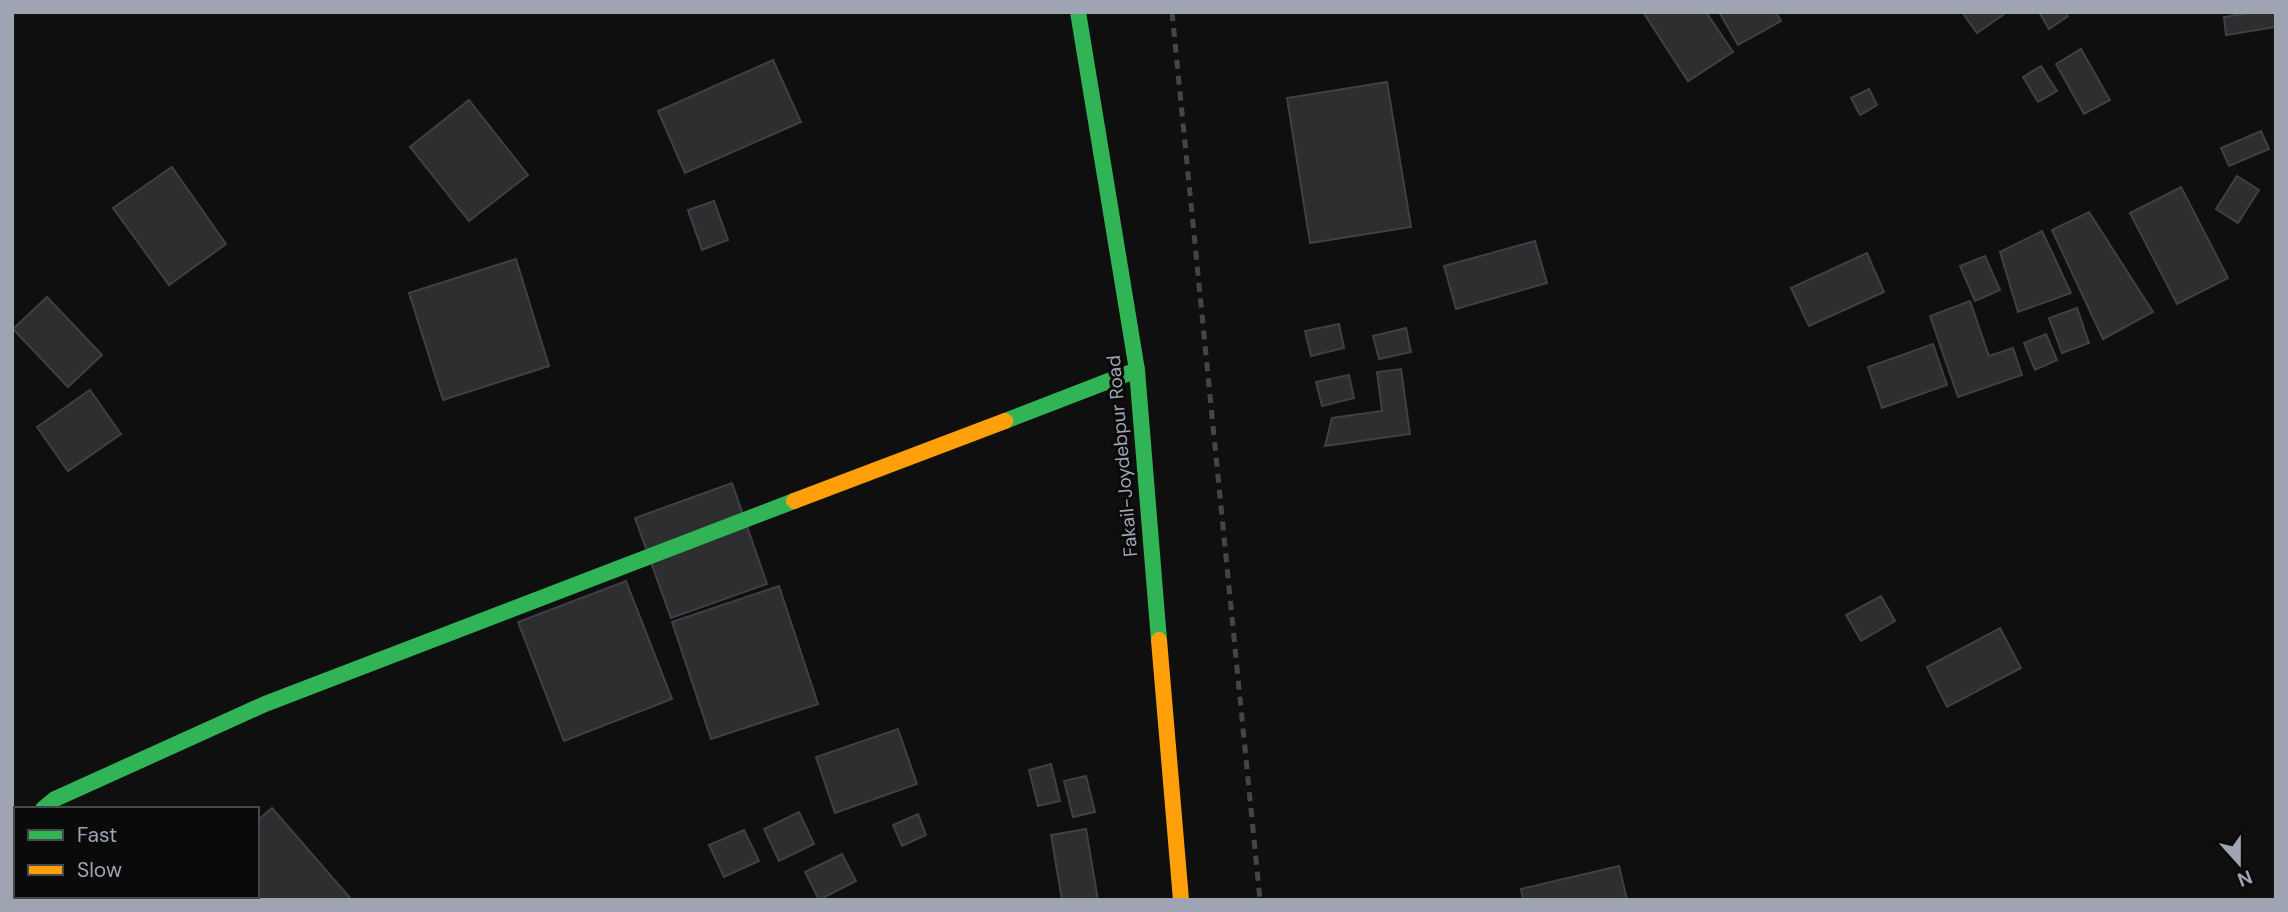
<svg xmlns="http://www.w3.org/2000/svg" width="2288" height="912" font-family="'DM Sans',sans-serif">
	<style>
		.building { fill: #2e2e30; stroke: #3e4044; stroke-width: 2 }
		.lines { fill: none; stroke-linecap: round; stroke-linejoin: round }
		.street { stroke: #4a4b4f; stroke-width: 38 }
		.fast { stroke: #30b455; stroke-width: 16 }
		.slow { stroke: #ff9f0a; stroke-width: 16 }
		.rail { stroke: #444549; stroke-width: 5; stroke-dasharray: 9 7; stroke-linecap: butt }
		.labels { text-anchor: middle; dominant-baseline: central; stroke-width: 6; stroke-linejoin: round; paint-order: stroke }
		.street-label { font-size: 19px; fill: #9fa4b2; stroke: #0a0a0b }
	</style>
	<rect width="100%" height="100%" fill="#0f0f10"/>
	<!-- building -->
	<g class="building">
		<polygon points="1643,12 1706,12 1733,52 1688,81"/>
		<polygon points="1719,12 1776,12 1781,21 1738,45"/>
		<polygon points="1962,12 2007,12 1977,33"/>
		<polygon points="2039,12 2065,12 2068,16 2049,29"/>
		<polygon points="2254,12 2276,12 2276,27 2226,35 2224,17"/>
		<polygon points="2081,49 2110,100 2084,114 2056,64"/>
		<polygon points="773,60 801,122 685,173 658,111"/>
		<polygon points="2041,66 2057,91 2038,102 2023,77"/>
		<polygon points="1387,82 1411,227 1310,243 1287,98"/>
		<polygon points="1869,89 1877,105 1860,115 1851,98"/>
		<polygon points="469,100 528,175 469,221 410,147"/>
		<polygon points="2261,131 2269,149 2229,166 2221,148"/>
		<polygon points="172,167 226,244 169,285 113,208"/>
		<polygon points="2237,176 2259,190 2238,223 2216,209"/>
		<polygon points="2181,187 2228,278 2177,304 2130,213"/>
		<polygon points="714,201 728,240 702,250 688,210"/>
		<polygon points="2089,212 2153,312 2103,339 2052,230"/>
		<polygon points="2042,231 2071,293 2018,312 2000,252"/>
		<polygon points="1535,241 1547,283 1456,309 1444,266"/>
		<polygon points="1867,253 1884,292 1809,326 1791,288"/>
		<polygon points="1985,256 2000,290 1975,301 1960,266"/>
		<polygon points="516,259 549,366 443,400 409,293"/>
		<polygon points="47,297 102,355 68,387 13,329"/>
		<polygon points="1970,301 1989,356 2013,348 2022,375 1958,397 1930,316"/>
		<polygon points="2077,308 2089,343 2062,353 2049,318"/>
		<polygon points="1339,324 1344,348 1311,356 1305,331"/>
		<polygon points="1406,328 1411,352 1379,359 1373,336"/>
		<polygon points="2046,334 2057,360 2035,370 2024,343"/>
		<polygon points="1933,344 1947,385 1882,408 1868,367"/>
		<polygon points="1401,369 1410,434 1325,446 1332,418 1382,411 1377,372"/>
		<polygon points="1349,375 1354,398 1322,406 1316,382"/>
		<polygon points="90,390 121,434 68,471 37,427"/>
		<polygon points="732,483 767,584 671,618 635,518"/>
		<polygon points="626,581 672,699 564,741 518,622"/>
		<polygon points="779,586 818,704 711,739 672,622"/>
		<polygon points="1881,596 1895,621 1861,641 1846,615"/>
		<polygon points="2000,628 2021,668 1947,707 1927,667"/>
		<polygon points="898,729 917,784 835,813 816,757"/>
		<polygon points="1051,764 1060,801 1038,806 1029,770"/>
		<polygon points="1086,776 1095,812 1073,817 1064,781"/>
		<polygon points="272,808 351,899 166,900 170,896 257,896 257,821"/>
		<polygon points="799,812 814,844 779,861 764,829"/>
		<polygon points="918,814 926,835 902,846 893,825"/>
		<polygon points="1086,829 1098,900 1062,900 1051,835"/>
		<polygon points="744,830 759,861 724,877 709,845"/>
		<polygon points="842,854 856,881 819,900 805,872"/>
		<polygon points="1619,866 1627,900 1523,900 1521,889"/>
	</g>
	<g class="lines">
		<!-- street -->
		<polyline class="street" points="12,833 16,830"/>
		<!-- fast -->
		<g class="fast">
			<polyline points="1078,12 1137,370 1159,640"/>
			<polyline points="1005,421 1137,370"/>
			<polyline points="43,809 55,799 265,704 794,501"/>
		</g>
		<!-- slow -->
		<g class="slow">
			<polyline points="794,501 1005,421"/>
			<polyline points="1159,640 1181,900"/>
		</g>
		<!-- rail -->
		<polyline class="rail" points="1172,12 1260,900"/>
	</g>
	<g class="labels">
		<!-- street labels -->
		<g class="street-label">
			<text transform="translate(1122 456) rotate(-95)">Fakail-Joydebpur Road</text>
		</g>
	</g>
	<!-- border -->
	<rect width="2288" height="912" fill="none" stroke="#9fa4b2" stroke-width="28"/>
	<!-- legend -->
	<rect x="14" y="807" width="245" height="91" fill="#0a0a0b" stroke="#46484e" stroke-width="2"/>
	<rect x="28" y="830" width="35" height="10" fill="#30b455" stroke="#46484e" stroke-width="2"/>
	<text x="77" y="842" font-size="21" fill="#9fa4b2">Fast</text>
	<rect x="28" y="865" width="35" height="10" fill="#ff9f0a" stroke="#46484e" stroke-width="2"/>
	<text x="77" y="877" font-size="21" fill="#9fa4b2">Slow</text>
	<!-- north arrow -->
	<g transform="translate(2239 863) rotate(159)" stroke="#0a0a0b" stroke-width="5" paint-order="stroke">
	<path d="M0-5L12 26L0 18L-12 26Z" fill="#9fa4b2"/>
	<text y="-10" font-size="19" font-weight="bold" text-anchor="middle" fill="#9fa4b2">N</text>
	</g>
</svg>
